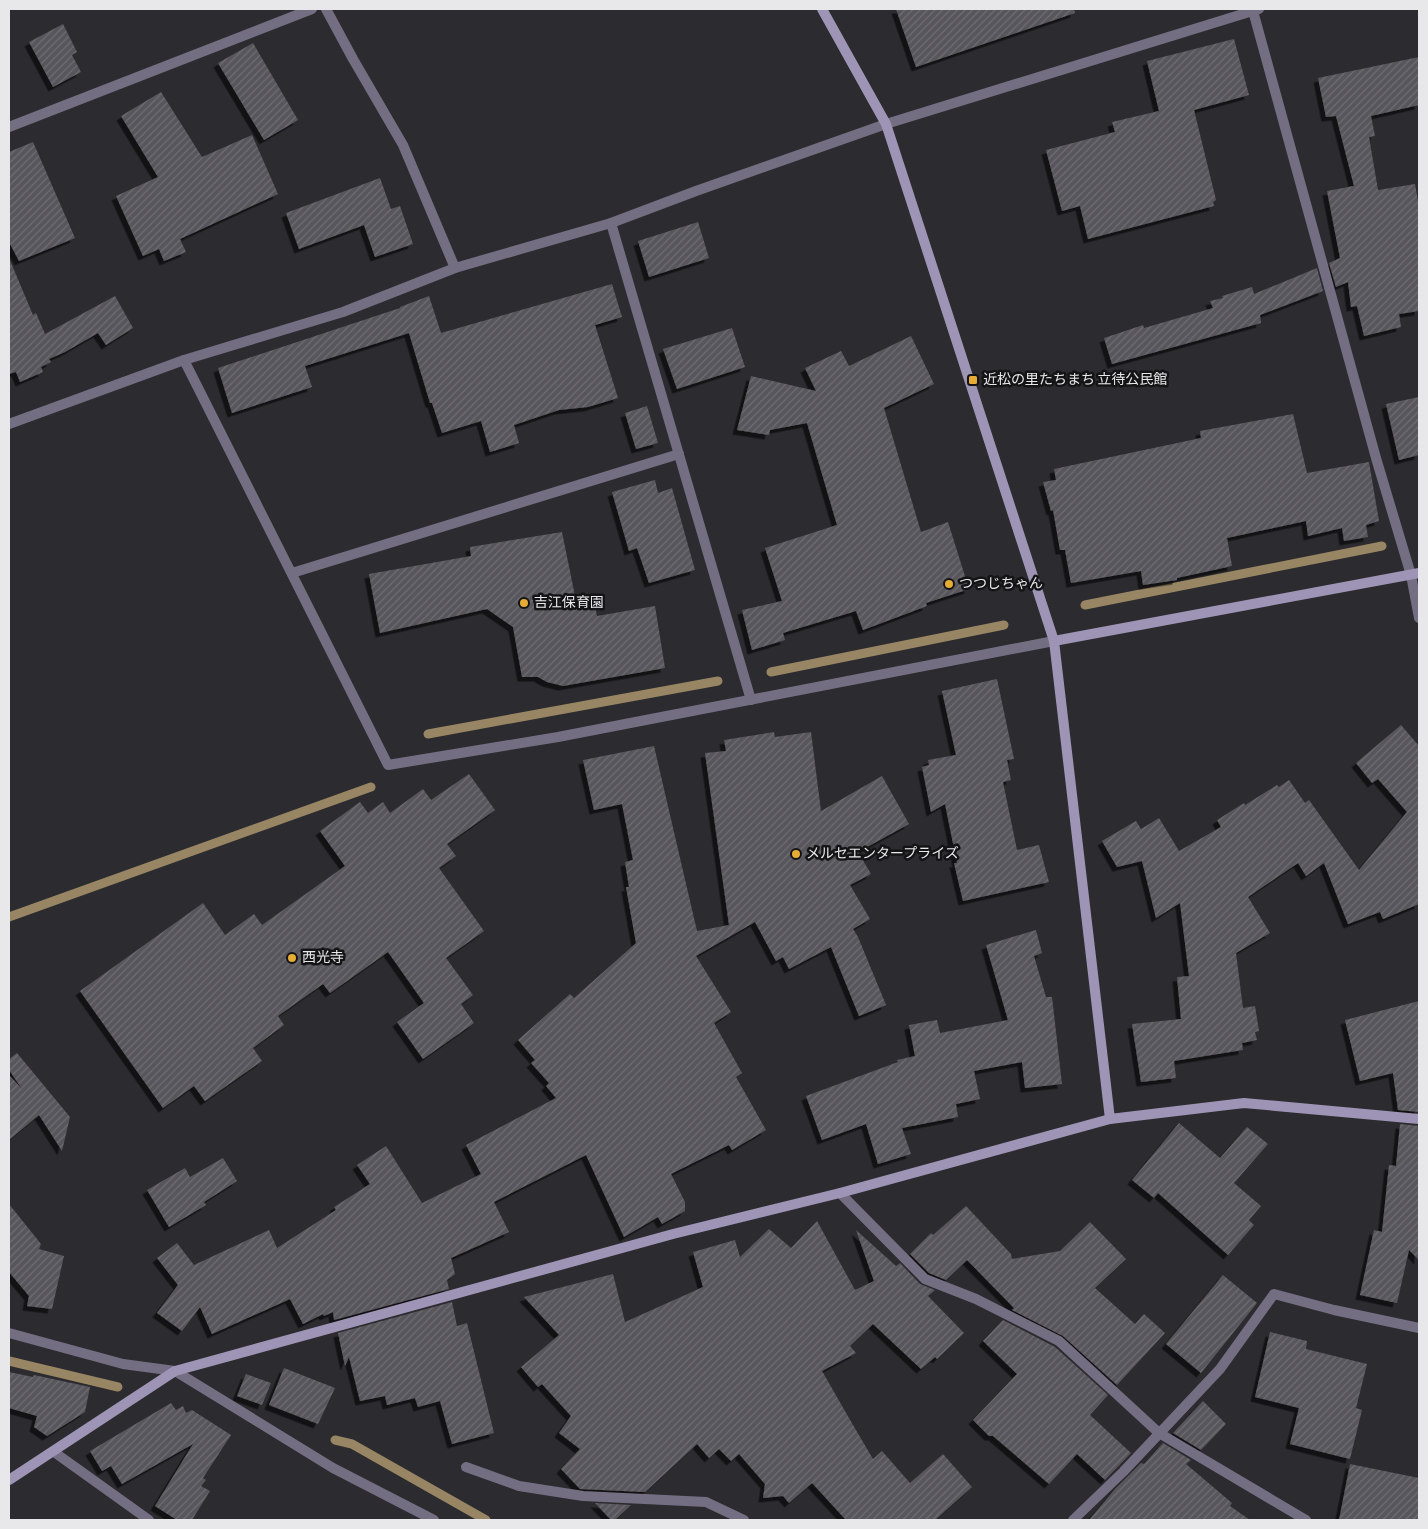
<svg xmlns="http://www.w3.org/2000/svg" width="1428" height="1529" font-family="'Alegreya Sans','Noto Sans JP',sans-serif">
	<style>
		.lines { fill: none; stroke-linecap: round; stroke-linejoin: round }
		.stream { stroke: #988564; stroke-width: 9 }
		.building { fill: url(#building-hatch); filter: url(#shadow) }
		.street { stroke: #746e83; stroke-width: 10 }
		.secondary { stroke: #9e94b5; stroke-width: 10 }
		.poi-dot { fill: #e6ac36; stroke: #141416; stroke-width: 2 }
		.labels { text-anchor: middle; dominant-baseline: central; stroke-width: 5; stroke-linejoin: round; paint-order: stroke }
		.poi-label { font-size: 14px; fill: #e8e7ea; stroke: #141416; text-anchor: start }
	</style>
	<defs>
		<pattern id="building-hatch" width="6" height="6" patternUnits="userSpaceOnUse" patternTransform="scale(1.25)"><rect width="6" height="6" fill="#57565b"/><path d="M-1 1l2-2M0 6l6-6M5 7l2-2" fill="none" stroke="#6f6e73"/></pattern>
		<filter id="shadow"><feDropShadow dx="-4.5" dy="4.5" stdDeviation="0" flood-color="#0009"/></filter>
	</defs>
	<rect width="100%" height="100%" fill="#2c2b2f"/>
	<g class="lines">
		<!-- stream -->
		<g class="stream">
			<polyline points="1085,605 1382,546"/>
			<polyline points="771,672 1004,625"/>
			<polyline points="428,734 718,681"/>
			<polyline points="9,917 371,787"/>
			<polyline points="9,1361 118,1387"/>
			<polyline points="335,1440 352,1444 486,1520"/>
		</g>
	</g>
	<!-- building -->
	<g class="building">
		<polygon points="896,9 1074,9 1075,13 916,67"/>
		<polygon points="63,24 77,52 72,55 81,72 53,87 29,42"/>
		<polygon points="1234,39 1249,95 1194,110 1216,200 1213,202 1214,206 1088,239 1080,206 1062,211 1046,150 1115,132 1112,122 1159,111 1147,61"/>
		<polygon points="253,43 298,120 264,140 218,63"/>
		<polygon points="1419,57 1419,105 1371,116 1375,136 1369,137 1378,190 1415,184 1419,207 1419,311 1399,314 1401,327 1364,336 1357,306 1351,307 1348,282 1336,287 1329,263 1340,258 1327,191 1354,186 1336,116 1326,117 1318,78"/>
		<polygon points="161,92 202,157 252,135 278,194 180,239 186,252 164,261 159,249 143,256 116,196 158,177 121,116"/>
		<polygon points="33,142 75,238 19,261 9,242 9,152"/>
		<polygon points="380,178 391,209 400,206 413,244 375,257 364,225 299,249 286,213"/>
		<polygon points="698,222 709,258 649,277 638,241"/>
		<polygon points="9,258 33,315 36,313 45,334 115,296 133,328 106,345 98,333 65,352 49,359 51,362 41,367 43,372 20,382 16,372 9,374"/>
		<polygon points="1317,268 1323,291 1260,315 1261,323 1112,364 1104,338 1143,325 1144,328 1213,308 1210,301 1223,298 1222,296 1252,287 1254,294"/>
		<polygon points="612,284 622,317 595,325 618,398 588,407 559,410 514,425 519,443 490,452 481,421 442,433 432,403 430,403 409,333 305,366 312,387 232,413 218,368 400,308 400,307 429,296 441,333"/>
		<polygon points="732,328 745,367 677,389 663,349"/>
		<polygon points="911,336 934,384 884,408 921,532 948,522 969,589 926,603 927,606 863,630 856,611 783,633 785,640 752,650 742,610 782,601 765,548 837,525 807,423 770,430 769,435 737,430 751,376 816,391 805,368 841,351 849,366"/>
		<polygon points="1419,397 1419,455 1399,460 1386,404"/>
		<polygon points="647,406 658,443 636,449 625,413"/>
		<polygon points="1293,414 1307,473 1369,462 1379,521 1366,525 1368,537 1344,541 1342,528 1308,536 1306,521 1227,538 1232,566 1177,578 1177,580 1143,585 1141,571 1071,583 1065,550 1060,550 1053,510 1051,511 1043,482 1056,480 1054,469 1201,438 1200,431"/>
		<polygon points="655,480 658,493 672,488 695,570 649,583 637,548 629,551 612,492"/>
		<polygon points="562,532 576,601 593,597 597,616 655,606 665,668 563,686 547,682 538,677 522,677 513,627 487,609 380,633 369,574 471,556 470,547"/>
		<polygon points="997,679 1014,759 1007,760 1011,780 1003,782 1017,850 1039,845 1049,882 963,901 954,863 957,863 945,804 931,812 922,767 929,765 928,760 956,755 942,691"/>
		<polygon points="1401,725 1419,746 1419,904 1383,919 1380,912 1348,924 1324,863 1306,876 1298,863 1248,897 1270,933 1236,953 1243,1008 1255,1006 1259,1031 1255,1032 1257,1040 1242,1043 1243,1050 1174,1061 1176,1078 1141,1082 1132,1024 1181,1019 1177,977 1189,976 1180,903 1156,918 1142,861 1117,867 1102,841 1136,821 1141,829 1159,818 1179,851 1221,827 1217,820 1244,803 1245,805 1277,785 1279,787 1289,780 1305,803 1309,800 1359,870 1407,812 1378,779 1372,783 1356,763"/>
		<polygon points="774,732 775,737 811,732 821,811 882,776 909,824 858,852 871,874 850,885 870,919 853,929 858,937 886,1005 859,1016 831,947 789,969 783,957 776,961 755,922 696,956 731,1012 714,1023 742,1073 736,1077 766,1130 732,1150 729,1145 671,1174 685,1202 685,1211 662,1224 658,1217 624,1237 586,1155 494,1202 509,1232 451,1258 455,1274 447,1280 449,1289 334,1320 333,1312 324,1316 323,1314 303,1324 290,1299 212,1334 200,1307 182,1331 157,1313 178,1285 157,1258 177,1243 194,1265 269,1230 277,1248 336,1210 334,1207 370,1184 357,1165 386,1146 422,1203 481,1174 466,1145 556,1098 546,1086 549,1083 531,1063 535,1060 518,1040 570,994 574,998 636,943 626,887 629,887 625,862 633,860 622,804 594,810 583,760 654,746 697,931 729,925 705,753 726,751 724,740"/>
		<polygon points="469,774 495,810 447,844 456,856 439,868 484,931 446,958 473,995 461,1004 474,1023 423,1059 397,1022 424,1003 388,952 330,993 323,984 278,1016 284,1025 253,1048 262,1061 205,1101 194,1086 163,1108 80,991 203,903 225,935 254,914 262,925 345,866 320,831 360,802 368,813 383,802 390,813 423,789 431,800"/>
		<polygon points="1036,930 1042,953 1034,956 1046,997 1052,997 1062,1084 1025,1088 1022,1062 974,1071 980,1099 956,1104 958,1117 902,1128 911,1154 878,1164 866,1124 822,1140 806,1096 898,1062 897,1060 915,1056 909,1025 937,1020 940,1033 1008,1020 986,945"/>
		<polygon points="1419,1001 1419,1112 1398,1110 1393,1073 1360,1081 1345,1020"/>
		<polygon points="17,1053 70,1117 62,1151 39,1115 9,1140 9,1075 22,1089 9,1070 9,1059"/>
		<polygon points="1179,1123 1220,1158 1247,1127 1268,1144 1234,1183 1261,1206 1249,1220 1254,1225 1228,1255 1158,1193 1154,1198 1132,1180"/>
		<polygon points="1400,1124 1419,1126 1419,1260 1409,1250 1397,1303 1360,1295 1374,1230 1382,1232 1389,1165 1396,1166"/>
		<polygon points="223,1158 237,1181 204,1202 206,1205 169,1227 147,1190 185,1168 190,1177"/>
		<polygon points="9,1204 41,1244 39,1249 64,1256 52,1309 27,1306 29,1296 9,1272"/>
		<polygon points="966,1206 1011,1254 1012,1259 1060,1251 1090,1222 1126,1259 1095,1288 1135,1324 1144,1314 1165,1333 1117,1385 1063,1336 1012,1310 1014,1308 967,1260 946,1280 929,1273 910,1254 931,1233 933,1235"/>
		<polygon points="817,1221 855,1290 874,1281 856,1230 896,1266 900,1263 920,1284 935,1290 928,1296 964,1333 937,1359 935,1357 921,1369 873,1324 850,1346 856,1353 822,1371 853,1425 873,1459 882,1451 910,1483 943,1454 972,1487 935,1520 846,1520 812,1483 789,1503 783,1496 763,1498 765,1484 739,1454 731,1461 719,1449 709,1458 697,1444 645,1492 580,1489 561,1469 580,1449 559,1433 571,1416 542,1384 538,1387 521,1367 559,1335 524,1297 613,1274 625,1322 703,1287 693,1252 735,1240 740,1257 769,1229 791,1248"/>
		<polygon points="1223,1275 1257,1303 1201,1373 1166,1344"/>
		<polygon points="452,1302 457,1326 467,1323 494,1433 452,1444 440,1401 418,1407 415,1398 387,1405 385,1396 360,1401 349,1357 345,1366 338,1333"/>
		<polygon points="1003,1320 1055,1347 1108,1395 1090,1415 1131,1453 1105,1480 1077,1454 1049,1484 993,1436 989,1436 973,1420 1017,1374 983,1341"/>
		<polygon points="1270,1332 1307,1341 1306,1349 1367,1364 1356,1408 1362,1410 1350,1459 1290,1444 1299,1408 1255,1397"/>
		<polygon points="284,1368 335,1388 318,1424 269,1405"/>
		<polygon points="9,1372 33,1377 34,1375 90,1387 85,1412 47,1436 34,1427 37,1416 9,1408"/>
		<polygon points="246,1374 271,1383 262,1405 237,1396"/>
		<polygon points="1203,1401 1226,1424 1201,1450 1173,1433"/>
		<polygon points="171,1403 176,1410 183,1406 186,1413 192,1410 231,1435 203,1478 206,1480 201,1486 210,1491 192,1520 177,1520 155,1506 193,1444 122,1484 111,1466 102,1471 90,1451"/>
		<polygon points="1163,1443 1191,1460 1186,1464 1232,1503 1230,1506 1250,1520 1089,1520 1115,1489 1141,1463 1144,1464"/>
		<polygon points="1350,1464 1419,1478 1419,1520 1339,1520"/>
		<polygon points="595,1503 631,1505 615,1520 611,1520"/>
	</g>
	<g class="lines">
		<!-- street -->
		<g class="street">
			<polyline points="326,9 353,59 403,145 455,268"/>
			<polyline points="1253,11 1376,458 1411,575 1419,618"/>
			<polyline points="9,127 312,9"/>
			<polyline points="611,223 751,700"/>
			<polyline points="184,360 388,765 558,737 1054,641"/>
			<polyline points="9,424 184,360 343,312 455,268 611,223 696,191 886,124 1259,9"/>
			<polyline points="292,573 679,454"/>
			<polyline points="840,1193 925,1279 976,1299 1059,1341 1159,1433 1306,1520"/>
			<polyline points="9,1333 123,1364 175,1371 333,1468 434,1520"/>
			<polyline points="54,1452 149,1520"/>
			<polyline points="466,1467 519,1486 583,1496 706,1502 744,1520"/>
			<polyline points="1073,1520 1123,1472 1220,1369 1274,1294 1334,1310 1419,1328"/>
		</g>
		<!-- secondary -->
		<g class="secondary">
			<polyline points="822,9 886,124 1054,641 1110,1119"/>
			<polyline points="1054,641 1419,573"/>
			<polyline points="9,1480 175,1371 673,1234 840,1193 1110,1119 1244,1103 1419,1119"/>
		</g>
	</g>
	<!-- markers -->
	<g class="poi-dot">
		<rect x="968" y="375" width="10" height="10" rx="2.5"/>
		<circle cx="949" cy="584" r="5"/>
		<circle cx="524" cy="603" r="5"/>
		<circle cx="796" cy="854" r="5"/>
		<circle cx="292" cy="958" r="5"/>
	</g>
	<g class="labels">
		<!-- poi labels -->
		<g class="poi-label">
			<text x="983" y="380">近松の里たちまち 立待公民館</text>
			<text x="959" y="584">つつじちゃん</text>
			<text x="534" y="603">吉江保育園</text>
			<text x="806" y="854">メルセエンタープライズ</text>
			<text x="302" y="958">西光寺</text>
		</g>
	</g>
	<!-- border -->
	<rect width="1428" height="1529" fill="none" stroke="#e8e7ea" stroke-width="20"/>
</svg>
